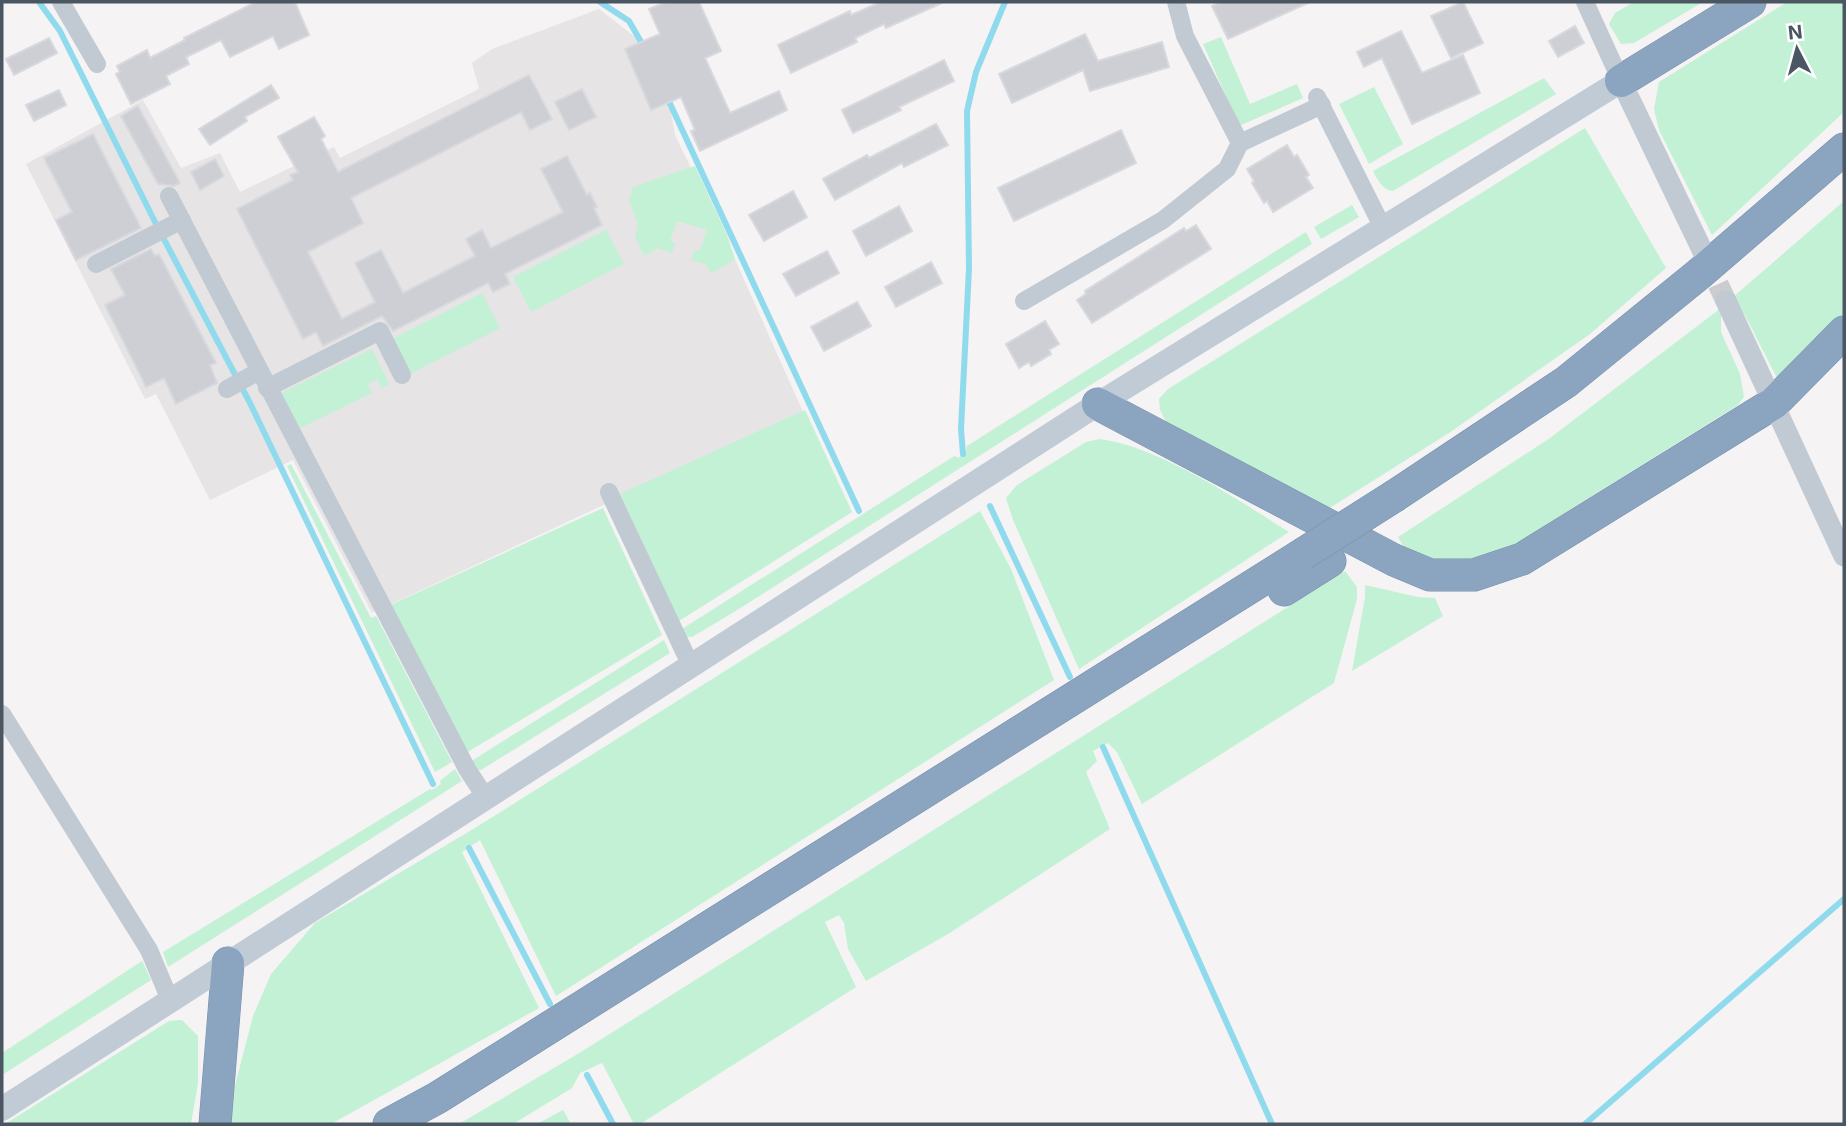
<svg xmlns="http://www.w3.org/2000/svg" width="1846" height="1126" font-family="Inter,sans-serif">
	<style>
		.education { fill: #e6e4e5 }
		.green { fill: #c3f1d5 }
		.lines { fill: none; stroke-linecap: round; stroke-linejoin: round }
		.stream { stroke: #90daee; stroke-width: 6 }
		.building { fill: #cdcfd5; stroke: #d7d9de; stroke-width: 2 }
		.tertiary-tunnel { stroke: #caccce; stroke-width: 21; stroke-dasharray: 21 10; stroke-linecap: butt }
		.motorway-casing { stroke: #7690ad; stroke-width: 33 }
		.minor { stroke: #c1cad2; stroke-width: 18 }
		.tertiary { stroke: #c1cad2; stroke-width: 21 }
		.secondary { stroke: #c1cbd6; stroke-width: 24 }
		.motorway { stroke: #8ba5c1; stroke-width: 32 }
		.motorway-bridge-casing { stroke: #7690ad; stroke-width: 33; stroke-linecap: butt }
		.motorway-bridge { stroke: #8ba5c1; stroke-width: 32 }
	</style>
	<rect width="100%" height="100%" fill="#f5f3f3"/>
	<!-- education -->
	<polygon class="education" points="599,9 639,40 671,112 675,135 734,257 803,412 372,613 293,460 210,500 156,394 145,399 26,164 143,100 181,168 220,153 240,192 334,147 340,158 479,89 472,63 492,49"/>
	<!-- green -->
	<g class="green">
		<polygon points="1634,2 1703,2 1634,43 1621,44 1609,24 1615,13"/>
		<polygon points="1787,2 1844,2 1844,112 1712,235 1659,130 1654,109 1659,82"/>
		<polygon points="1221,37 1250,104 1297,84 1303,98 1239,126 1203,44"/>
		<path d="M1544,78L1556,94L1393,191C1382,190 1378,180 1373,171Z"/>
		<polygon points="1374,87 1403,144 1369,164 1339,104"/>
		<polygon points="1585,128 1666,268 1590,334 1449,433 1328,509 1168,426 1160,410 1159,399 1168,389"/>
		<polygon points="695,166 727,235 735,259 712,273 705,264 691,260 695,250 700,251 707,230 677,221 670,241 675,243 672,253 657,248 644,256 635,237 638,226 629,199 633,187"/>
		<polygon points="1844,201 1844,313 1777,378 1746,317 1732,298"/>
		<polygon points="1352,205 1359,217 1321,239 1314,227"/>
		<polygon points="606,230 624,264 531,312 513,277"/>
		<polygon points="1306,232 1312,244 734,612 692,637 687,637 682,629 951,458 955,456 958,458 966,452 967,446"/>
		<polygon points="482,293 500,328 408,375 390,340"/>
		<path d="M1721,308V332L1740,374L1744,397L1738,405L1497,555C1462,563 1443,565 1407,553L1398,537L1550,438Z"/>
		<polygon points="372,349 389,384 382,388 377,379 368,384 372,393 296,430 279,394"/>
		<polygon points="805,410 852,512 679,621 620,494"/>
		<path d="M1099,439C1156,445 1240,501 1289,532L1079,669L1013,520L1006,498L1017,485L1086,442Z"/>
		<polygon points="291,464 371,618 376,616 452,762 435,772 287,466"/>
		<polygon points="603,508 662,635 466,753 388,606"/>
		<polygon points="980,511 1011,569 1054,680 556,996 480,840 462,852 539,1008 331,1124 230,1124 230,1105 253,1016 271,974 315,923 475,828"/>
		<polygon points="1345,571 1357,587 1357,599 1334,683 1142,804 1117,752 1108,743 1093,751 1097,761 1086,772 1110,829 948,934 866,981 848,949 844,923 839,915 825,922 856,987 640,1124 634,1124 602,1063 580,1073 572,1088 513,1124 459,1124 581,1052"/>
		<polygon points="1365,585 1418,597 1435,598 1443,616 1352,671 1365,597"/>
		<polygon points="664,640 670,653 481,770 473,769 470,762"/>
		<polygon points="455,769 462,781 168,967 163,952 430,789 432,790 441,784 440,781"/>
		<polygon points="142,961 151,980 2,1075 2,1053"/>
		<polygon points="182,1020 198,1036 198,1083 191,1124 5,1124 169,1021"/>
		<polygon points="563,1110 571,1124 537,1124"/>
	</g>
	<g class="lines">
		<!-- stream -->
		<g class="stream">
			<polyline points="39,2 60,31 156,224 250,403 433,784"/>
			<polyline points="600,2 629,21 644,47"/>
			<polyline points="666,95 859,511"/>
			<polyline points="963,454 961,429 969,268 967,111 976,72 1005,2"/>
			<polyline points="990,506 1070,677"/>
			<polyline points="1103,747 1272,1124"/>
			<polyline points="469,848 550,1004"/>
			<polyline points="587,1075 613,1124"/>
			<polyline points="1585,1124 1844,899"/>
		</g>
	</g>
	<!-- building -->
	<g class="building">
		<polygon points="256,2 295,2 309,35 279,49 273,36 230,57 221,40 186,57 189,64 166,76 170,84 131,104 116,74 120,72 117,66 147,50 150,58 185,40 184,38"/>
		<polygon points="666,2 699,2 721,51 705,58 730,113 779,91 787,110 700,151 691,131 695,130 681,97 651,110 625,49 660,34 649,9"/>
		<polygon points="881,2 944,2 886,28 884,24 855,38 857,42 791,73 778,45 850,11 851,15"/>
		<polygon points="1221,2 1310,2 1228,39 1212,6"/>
		<polygon points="1463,2 1483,43 1451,58 1431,16"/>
		<polygon points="1575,26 1584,43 1558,57 1549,41"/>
		<polygon points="1401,31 1422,73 1463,55 1480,93 1412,124 1382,58 1364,67 1357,52"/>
		<polygon points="1085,34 1098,61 1162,42 1169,67 1090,91 1083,70 1012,103 999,74"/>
		<polygon points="49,38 57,53 14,75 6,59"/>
		<polygon points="944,60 954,81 899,107 901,110 853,133 842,110"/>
		<polygon points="529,75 552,119 530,130 521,112 351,198 363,223 308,252 342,319 375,302 355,263 381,250 403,293 475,256 466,239 482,230 491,248 563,212 541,169 567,156 587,195 590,193 597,207 594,208 602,225 505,274 510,284 493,292 488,283 393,331 382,316 323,346 316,332 303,339 237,209 293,180 290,175 298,172 278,137 314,117 325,136 321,139 338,172"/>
		<polygon points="271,85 279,98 245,117 247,121 210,145 199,129"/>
		<polygon points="582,89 596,117 569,130 555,102"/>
		<polygon points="59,90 66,105 34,121 26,105"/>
		<polygon points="138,106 180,183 174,186 158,184 121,116"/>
		<polygon points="936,124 948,145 904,167 902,163 835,200 823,179 867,155 869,158"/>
		<polygon points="1121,130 1136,163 1014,221 998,188"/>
		<polygon points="93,134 141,228 76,260 56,220 72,212 44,158"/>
		<polygon points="1287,145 1294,157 1297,155 1309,175 1306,177 1313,188 1273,212 1267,201 1264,203 1252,183 1254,181 1247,169"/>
		<polygon points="215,159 224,176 200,190 191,172"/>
		<polygon points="793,191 807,217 764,241 749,215"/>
		<polygon points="899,206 912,231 866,256 853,231"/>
		<polygon points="1196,225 1211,249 1092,323 1077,300 1086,294 1085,291 1184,228 1186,231"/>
		<polygon points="151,249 155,256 159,254 216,363 210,365 217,383 176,404 164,378 146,387 105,305 125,295 111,269"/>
		<polygon points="827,251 839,273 796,296 783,274"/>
		<polygon points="931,262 942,283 896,307 885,287"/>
		<polygon points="857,302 871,326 824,351 811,327"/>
		<polygon points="1045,321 1059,344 1049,350 1051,354 1031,366 1029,362 1019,368 1006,344"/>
	</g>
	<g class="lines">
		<!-- tertiary-tunnel -->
		<polyline class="tertiary-tunnel" points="1705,256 1726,301"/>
		<defs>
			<g id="motorway">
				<polyline points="1621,81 1750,2"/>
				<polyline points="1098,404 1394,560 1430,575 1474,575 1522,559 1774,403 1844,332"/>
				<polyline points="1396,495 1566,382 1699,274 1844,149"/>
				<polyline points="1284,590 1330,561"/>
				<polyline points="215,1124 228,963"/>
				<polyline points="389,1124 437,1098 1303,554"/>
			</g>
		</defs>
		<!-- motorway casing -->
		<use href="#motorway" class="motorway-casing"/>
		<!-- minor -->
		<g class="minor">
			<polyline points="61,2 97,64"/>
			<polyline points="1176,2 1185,36 1240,143"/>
			<polyline points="1585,2 1621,81"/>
			<polyline points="1317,97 1383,228"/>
			<polyline points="169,196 467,769 486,798"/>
			<polyline points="96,264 182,220"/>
			<polyline points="1024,301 1163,220 1227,169 1240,143 1322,105"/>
			<polyline points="267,388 380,331 402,375"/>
			<polyline points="227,389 259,371"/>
			<polyline points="609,492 690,664"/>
			<polyline points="2,714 149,950 170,1000"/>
		</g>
		<!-- tertiary -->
		<g class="tertiary">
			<polyline points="1621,81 1704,254"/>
			<polyline points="1726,301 1844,556"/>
		</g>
		<!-- secondary -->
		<polyline class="secondary" points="2,1109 1098,404 1621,81"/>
		<!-- motorway -->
		<use href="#motorway" class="motorway"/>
		<defs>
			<polyline id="motorway-bridge" points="1303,554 1396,495"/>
		</defs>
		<!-- motorway-bridge casing -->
		<use href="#motorway-bridge" class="motorway-bridge-casing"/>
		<!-- motorway-bridge -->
		<use href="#motorway-bridge" class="motorway-bridge"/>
	</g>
	<!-- border -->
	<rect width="1846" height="1126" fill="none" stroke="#4a5661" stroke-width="7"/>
	<!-- north arrow -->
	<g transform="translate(1797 49) rotate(354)" stroke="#ffffff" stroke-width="5" paint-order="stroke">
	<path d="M0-5L12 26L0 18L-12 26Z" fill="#4a5661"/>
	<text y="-10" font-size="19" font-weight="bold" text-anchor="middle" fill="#4a5661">N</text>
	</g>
</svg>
